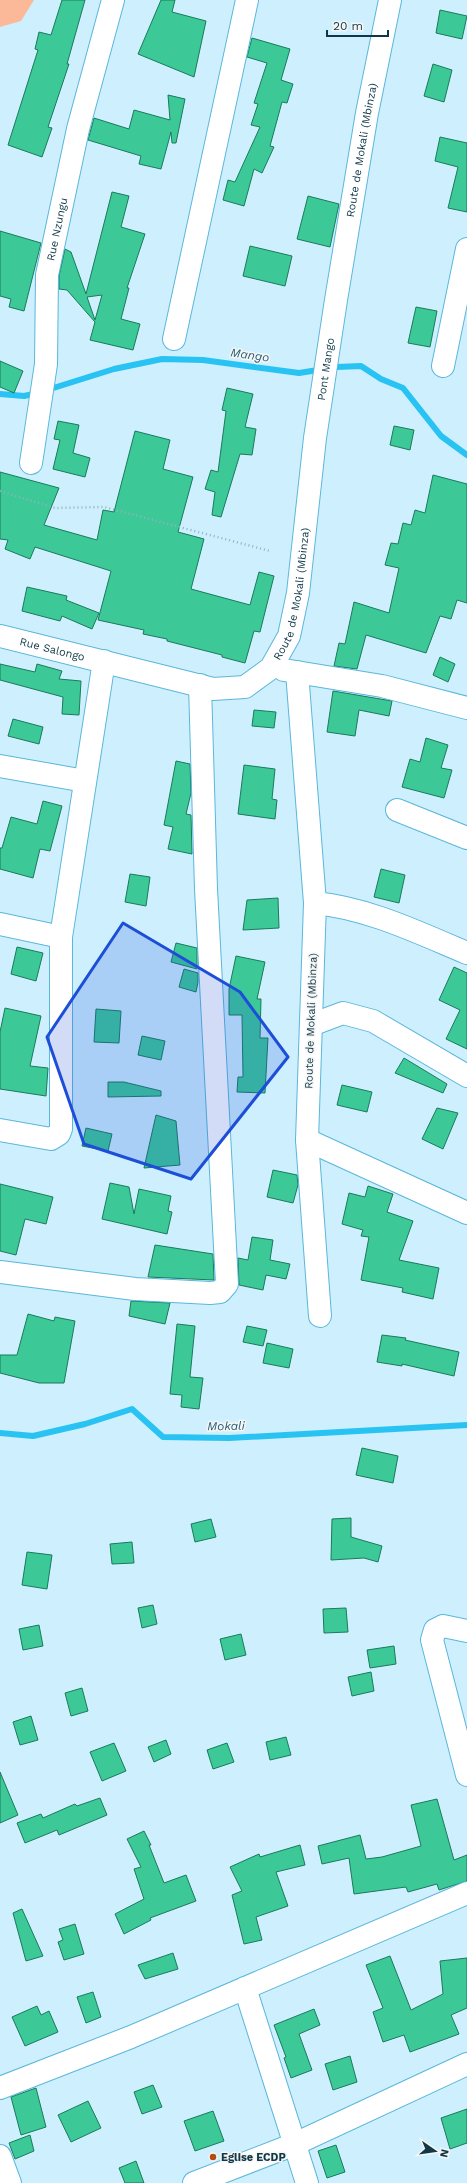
<svg xmlns="http://www.w3.org/2000/svg" width="467" height="2183" font-family="'Work Sans',sans-serif">
	<style>
		.green { fill: #fbb99a }
		.lines { fill: none; stroke-linecap: round; stroke-linejoin: round }
		.stream { stroke: #28c2f3; stroke-width: 6 }
		.building { fill: #3dc898; stroke: #197b5b; fill-rule: evenodd }
		.minor-casing { stroke: #5bb7da; stroke-width: 24 }
		.path { stroke: #8fb2c1; stroke-width: 2.5; stroke-dasharray: 1 3; stroke-linecap: butt }
		.minor { stroke: #fff; stroke-width: 22 }
		.marked { fill: #1d4ed8; fill-opacity: 0.2; stroke: #1d4ed8; stroke-width: 3; stroke-linejoin: round }
		.poi-dot { fill: #b04d12; stroke: #f6f6f6; stroke-width: 1.5 }
		.labels { text-anchor: middle; dominant-baseline: central; stroke-width: 3; stroke-linejoin: round; paint-order: stroke }
		.street-label { font-size: 11px; fill: #103847; stroke: #f6f6f6 }
		.poi-label { font-size: 11px; font-weight: bold; fill: #103847; stroke: #f6f6f6; text-anchor: start }
		.water-label { font-size: 12px; font-style: italic; fill: #255d72; stroke: #f6f6f6 }
	</style>
	<rect width="100%" height="100%" fill="#ceeffe"/>
	<!-- green -->
	<polygon class="green" points="0,0 34,0 21,21 0,27"/>
	<g class="lines">
		<!-- stream -->
		<g class="stream">
			<polyline points="47,390 114,369 162,359 203,360 299,373 337,367 361,366 381,379 403,388 441,436 467,455"/>
			<polyline points="0,394 24,396 38,393"/>
			<polyline points="0,1433 33,1436 85,1424 132,1409 163,1437 229,1438 467,1425"/>
		</g>
	</g>
	<!-- building -->
	<g class="building">
		<polygon points="62,0 85,0 67,64 69,64 48,127 52,128 42,157 8,145 38,50 35,49 39,32 51,35"/>
		<polygon points="161,0 175,0 172,12 206,21 194,77 138,54"/>
		<polygon points="440,10 467,16 462,39 436,33"/>
		<polygon points="252,38 290,49 281,80 293,84 287,103 282,102 270,146 274,147 262,173 254,169 244,206 223,200 228,180 235,182 260,127 251,125 258,104 254,103 267,63 247,57"/>
		<polygon points="433,64 452,70 444,102 424,96"/>
		<polygon points="168,95 185,99 176,143 172,143 171,132 161,169 139,164 141,156 88,140 94,118 129,129 134,110 170,120"/>
		<polygon points="440,137 467,143 467,212 448,208 458,167 435,161"/>
		<path d="M112,192L129,196L121,227L145,234L127,288H129L121,319L140,324L133,350L90,340L95,322L67,290L59,289V276L65,249L71,252L86,294ZM102,295L95,320L87,297Z"/>
		<polygon points="308,196 339,204 330,247 297,239"/>
		<polygon points="0,231 41,243 24,311 9,307 11,299 0,296"/>
		<polygon points="250,246 292,256 285,286 243,276"/>
		<polygon points="416,307 437,311 430,347 408,343"/>
		<polygon points="0,361 23,371 14,393 0,387"/>
		<polygon points="227,388 253,394 245,427 256,429 252,455 240,454 221,517 212,515 215,492 205,489 211,470 218,472 226,411 222,410"/>
		<polygon points="58,421 79,425 73,453 90,458 85,477 53,469 60,440 54,439"/>
		<polygon points="394,426 414,430 410,450 390,445"/>
		<polygon points="135,431 170,440 163,469 193,477 178,532 204,539 191,589 250,605 259,572 274,576 260,632 254,631 245,663 222,657 222,655 167,641 167,639 143,634 144,630 98,620 111,571 35,547 30,559 5,549 8,540 0,539 0,472 59,488 44,525 97,540 103,510 114,512"/>
		<polygon points="433,475 467,484 467,603 457,600 451,619 440,616 426,653 366,635 357,669 334,666 339,643 345,644 354,602 389,613 399,568 385,565 391,543 398,544 403,523 411,525 415,510 425,513"/>
		<polygon points="27,587 67,596 66,600 99,613 92,629 62,616 60,621 22,611"/>
		<polygon points="440,657 455,664 448,682 433,675"/>
		<polygon points="0,664 35,672 37,664 62,671 59,679 81,681 79,715 62,714 63,697 0,680"/>
		<polygon points="333,691 392,701 389,716 359,710 355,736 327,732"/>
		<polygon points="254,710 276,712 274,728 252,726"/>
		<polygon points="13,719 43,727 39,744 8,736"/>
		<polygon points="426,738 448,745 441,768 452,770 444,798 402,787 410,759 420,762"/>
		<polygon points="176,761 190,764 191,793 186,814 191,815 192,854 168,849 173,827 164,825"/>
		<polygon points="244,765 275,769 272,799 277,800 275,819 238,814"/>
		<polygon points="43,801 62,806 50,851 40,849 33,878 0,869 0,848 2,848 11,817 37,824"/>
		<polygon points="381,869 405,875 399,903 374,897"/>
		<polygon points="130,874 150,877 146,906 125,902"/>
		<polygon points="278,898 279,928 243,930 247,900"/>
		<polygon points="176,943 197,948 197,969 171,962"/>
		<polygon points="17,947 43,953 36,981 11,974"/>
		<polygon points="236,956 265,962 257,999 261,999 260,1038 268,1038 265,1093 237,1092 238,1077 243,1077 242,1015 229,1015 229,989"/>
		<polygon points="454,967 467,973 467,1049 446,1039 460,1010 439,1000"/>
		<polygon points="184,969 198,973 198,982 196,992 179,987"/>
		<polygon points="5,1008 41,1016 30,1066 48,1068 46,1096 0,1089 0,1032"/>
		<polygon points="96,1009 121,1011 119,1043 94,1042"/>
		<polygon points="142,1036 165,1041 161,1060 138,1055"/>
		<polygon points="404,1058 447,1084 443,1093 395,1073"/>
		<polygon points="108,1082 124,1082 161,1091 161,1096 108,1097"/>
		<polygon points="342,1085 372,1092 367,1112 337,1105"/>
		<polygon points="437,1108 458,1113 443,1149 422,1139"/>
		<polygon points="156,1115 176,1121 180,1165 144,1168"/>
		<polygon points="86,1128 112,1134 108,1151 82,1146"/>
		<polygon points="273,1170 297,1175 298,1185 293,1203 267,1197"/>
		<polygon points="110,1183 129,1187 134,1214 139,1189 171,1196 168,1211 172,1212 167,1234 102,1219"/>
		<polygon points="0,1184 53,1197 46,1224 25,1219 16,1255 0,1251"/>
		<polygon points="368,1186 393,1194 387,1212 413,1221 399,1260 439,1268 433,1299 402,1292 403,1288 361,1280 369,1237 361,1236 363,1230 342,1224 349,1193 365,1197"/>
		<polygon points="252,1237 273,1240 270,1260 290,1264 286,1279 266,1275 263,1290 239,1285 238,1258 248,1260"/>
		<polygon points="155,1245 213,1254 214,1280 148,1277"/>
		<polygon points="131,1301 170,1303 165,1324 129,1316"/>
		<polygon points="28,1314 54,1321 55,1317 75,1321 64,1383 39,1383 0,1373 0,1355 17,1355"/>
		<polygon points="177,1324 195,1326 190,1377 203,1378 199,1409 181,1407 182,1395 170,1394"/>
		<polygon points="247,1326 267,1330 263,1346 243,1342"/>
		<polygon points="382,1335 406,1338 405,1340 459,1352 454,1376 402,1364 402,1366 377,1362"/>
		<polygon points="267,1343 293,1349 289,1368 263,1363"/>
		<polygon points="362,1448 398,1456 393,1483 356,1475"/>
		<polygon points="351,1518 351,1537 382,1546 378,1562 364,1558 331,1560 332,1519"/>
		<polygon points="211,1519 216,1537 195,1542 191,1524"/>
		<polygon points="132,1542 134,1563 112,1564 110,1544"/>
		<polygon points="27,1552 52,1555 47,1589 22,1585"/>
		<polygon points="153,1605 157,1624 142,1628 138,1608"/>
		<polygon points="346,1608 348,1632 324,1633 323,1609"/>
		<polygon points="39,1625 43,1646 23,1650 19,1629"/>
		<polygon points="241,1634 246,1655 225,1660 220,1639"/>
		<polygon points="394,1646 396,1664 370,1668 367,1650"/>
		<polygon points="371,1672 374,1691 352,1696 348,1677"/>
		<polygon points="82,1688 88,1711 71,1716 65,1693"/>
		<polygon points="31,1716 38,1740 20,1745 13,1722"/>
		<polygon points="286,1737 291,1755 270,1760 266,1742"/>
		<polygon points="166,1740 171,1754 154,1762 148,1747"/>
		<polygon points="114,1743 126,1771 102,1781 90,1752"/>
		<polygon points="227,1743 234,1762 213,1769 207,1750"/>
		<polygon points="0,1772 18,1815 0,1823"/>
		<polygon points="100,1798 107,1815 59,1835 57,1830 25,1843 17,1823 41,1814 43,1818 75,1804 77,1806"/>
		<polygon points="437,1799 454,1860 467,1855 467,1881 439,1890 437,1884 408,1892 406,1887 354,1894 349,1858 322,1864 318,1846 360,1835 366,1859 382,1857 421,1846 411,1805"/>
		<polygon points="144,1831 151,1845 149,1845 164,1883 186,1875 196,1901 150,1918 151,1920 124,1934 115,1914 144,1899 134,1869 141,1867 127,1839"/>
		<polygon points="300,1845 305,1865 276,1872 288,1906 256,1917 262,1940 244,1944 232,1895 242,1891 230,1867 259,1854 260,1857"/>
		<polygon points="22,1909 43,1956 26,1961 13,1913"/>
		<polygon points="75,1924 84,1954 64,1960 58,1942 63,1940 59,1929"/>
		<polygon points="173,1953 178,1969 145,1979 138,1965"/>
		<polygon points="390,1956 411,2010 443,1994 440,1961 467,1958 467,2008 451,2015 459,2034 410,2052 404,2035 383,2042 373,2012 383,2008 366,1965"/>
		<polygon points="93,1992 101,2017 86,2023 77,1997"/>
		<polygon points="37,2006 41,2015 49,2011 58,2032 25,2046 12,2017"/>
		<polygon points="314,2009 320,2025 299,2034 312,2070 291,2078 284,2058 286,2057 274,2025"/>
		<polygon points="350,2056 357,2082 333,2090 325,2064"/>
		<polygon points="153,2085 162,2107 142,2114 134,2092"/>
		<polygon points="36,2088 46,2127 21,2135 11,2097"/>
		<polygon points="88,2101 101,2128 71,2142 58,2115"/>
		<polygon points="467,2109 467,2143 450,2149 441,2118"/>
		<polygon points="213,2111 224,2141 195,2151 184,2121"/>
		<polygon points="30,2135 34,2151 15,2159 9,2143"/>
		<polygon points="336,2145 345,2172 327,2178 318,2151"/>
		<polygon points="136,2161 144,2183 125,2183 119,2168"/>
	</g>
	<g class="lines">
		<defs>
			<g id="minor">
				<polyline points="174,339 247,0"/>
				<polyline points="443,366 467,249"/>
				<path id="s1" d="M31,463L46,364L47,275L78,129L113,0"/>
				<path id="s2" d="M0,636L213,689L245,687L271,668L289,636L298,593L315,438L336,300L367,113L390,0"/>
				<polyline points="284,670 382,686 467,708"/>
				<polyline points="297,672 315,903 307,1140 320,1316"/>
				<polyline points="0,766 85,781"/>
				<polyline points="397,810 467,838"/>
				<path d="M315,903C368,908 419,933 467,953"/>
				<polyline points="0,924 61,937"/>
				<polyline points="311,1025 343,1013 373,1021 467,1076"/>
				<polyline points="0,1130 51,1139 59,1134 61,1129 61,937 104,661"/>
				<polyline points="307,1140 467,1213"/>
				<polyline points="0,1272 135,1289 210,1293 220,1292 227,1284 206,889 200,685"/>
				<polyline points="467,1631 443,1626 435,1630 432,1640 467,1775"/>
				<polyline points="245,1988 307,2183"/>
				<polyline points="0,2088 131,2037 467,1893"/>
				<polyline points="0,2156 10,2183"/>
				<polyline points="194,2183 295,2144 467,2064"/>
			</g>
		</defs>
		<!-- minor casing -->
		<use href="#minor" class="minor-casing"/>
		<!-- path -->
		<polyline class="path" points="0,491 55,508 104,507 270,551"/>
		<!-- minor -->
		<use href="#minor" class="minor"/>
	</g>
	<!-- marked area -->
	<path class="marked" d="M123,923L240,992L288,1057L191,1179L84,1144L47,1037Z"/>
	<!-- markers -->
	<circle class="poi-dot" cx="213" cy="2157" r="4"/>
	<g class="labels">
		<!-- street labels -->
		<g class="street-label">
			<text stroke="none"><textPath href="#s2" startOffset="812">Route de Mokali (Mbinza)</textPath></text>
			<text stroke="none"><textPath href="#s1" startOffset="236">Rue Nzungu</textPath></text>
			<text stroke="none"><textPath href="#s2" startOffset="590">Pont Mango</textPath></text>
			<text stroke="none"><textPath href="#s2" startOffset="362">Route de Mokali (Mbinza)</textPath></text>
			<text stroke="none"><textPath href="#s2" startOffset="54">Rue Salongo</textPath></text>
			<text transform="translate(311 1021) rotate(-88)">Route de Mokali (Mbinza)</text>
		</g>
		<!-- poi labels -->
		<g class="poi-label">
			<text x="221" y="2157">Eglise ECDP</text>
		</g>
		<!-- water labels -->
		<g class="water-label">
			<text transform="translate(250 355) rotate(8)">Mango</text>
			<text transform="translate(226 1426) rotate(-1)">Mokali</text>
		</g>
	</g>
	<!-- north arrow -->
	<g transform="translate(435 2151) rotate(103)" stroke="#f6f6f6" stroke-width="3" paint-order="stroke">
	<path d="M0-3L7 15L0 10L-7 15Z" fill="#103847"/>
	<text y="-6" font-size="11" font-weight="bold" text-anchor="middle" fill="#103847">N</text>
	</g>
	<!-- scale -->
	<path d="M327 30v6h61v-6" fill="none" stroke="#103847" stroke-width="2"/>
	<text x="333" y="30" font-size="12" fill="#103847" stroke="#f6f6f6" stroke-width="3" paint-order="stroke">20 m</text>
</svg>
